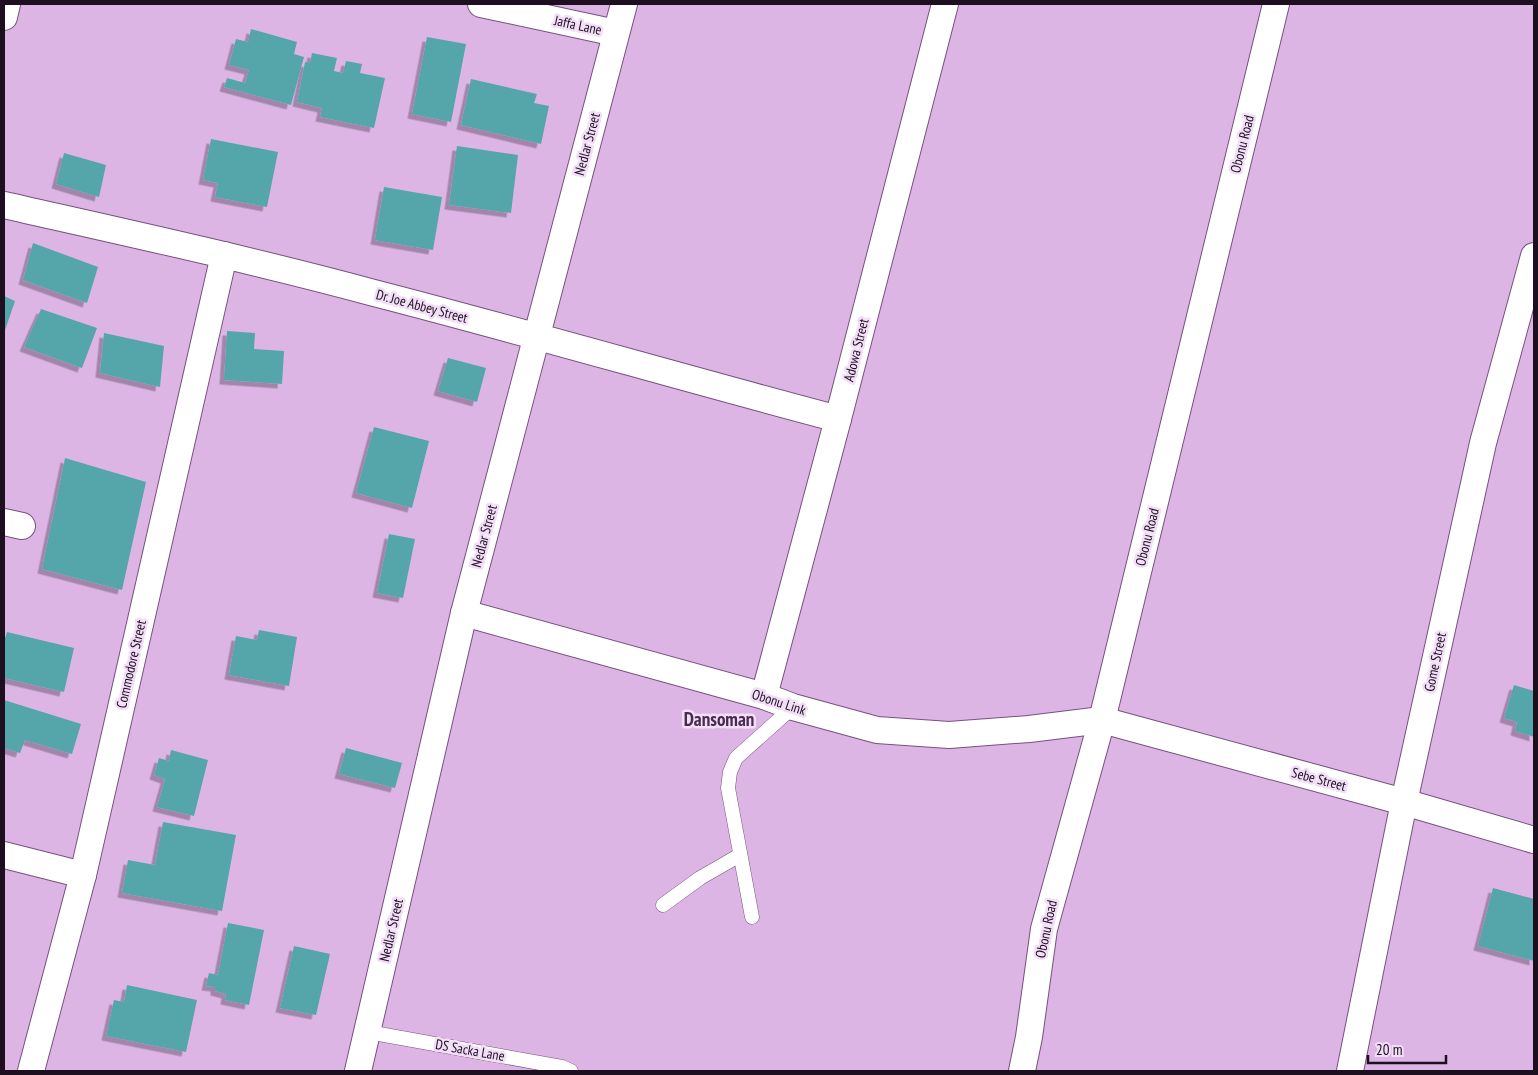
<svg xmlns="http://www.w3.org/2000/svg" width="1538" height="1075" font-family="'PT Sans Narrow',sans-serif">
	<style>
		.building { fill: #54a6ab; filter: url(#shadow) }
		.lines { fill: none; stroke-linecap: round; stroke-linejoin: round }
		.lane-casing { stroke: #76527d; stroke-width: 15 }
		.street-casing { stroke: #76527d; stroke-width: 28 }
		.lane { stroke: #fff; stroke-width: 14 }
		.street { stroke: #fff; stroke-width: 26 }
		.labels { text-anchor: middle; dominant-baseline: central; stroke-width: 5; stroke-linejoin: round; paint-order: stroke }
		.street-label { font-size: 14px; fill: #1d0f20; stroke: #f2def6 }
		.district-label { font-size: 19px; font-weight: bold; fill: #4b2a52; stroke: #f2def6 }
	</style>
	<defs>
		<filter id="shadow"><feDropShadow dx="-4.5" dy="4.5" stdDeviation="0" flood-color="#0004"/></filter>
	</defs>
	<rect width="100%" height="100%" fill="#ddb5e5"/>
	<!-- building -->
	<g class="building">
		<polygon points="251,29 297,42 294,54 304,57 291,105 224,87 227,78 245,83 249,70 229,65 236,39 248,42"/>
		<polygon points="427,37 466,44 451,122 412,114"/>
		<polygon points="312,53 337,58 334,71 343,73 346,61 362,64 360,73 385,78 374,128 320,117 322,108 297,102 305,62 310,63"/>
		<polygon points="471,79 537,94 534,103 549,106 541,144 461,125"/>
		<polygon points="211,139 278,152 267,207 215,197 218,183 203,180"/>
		<polygon points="457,146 518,155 511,213 449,205"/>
		<polygon points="64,153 106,165 99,197 56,184"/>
		<polygon points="384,187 442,197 433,250 375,240"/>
		<polygon points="33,243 98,267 87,303 23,280"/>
		<polygon points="4,296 15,301 4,333"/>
		<polygon points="41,309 97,328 82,368 24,347"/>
		<polygon points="227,331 255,333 254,349 284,351 282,384 224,380"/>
		<polygon points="104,333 164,346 160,387 100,373"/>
		<polygon points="448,358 486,368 477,402 438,391"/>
		<polygon points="374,427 429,441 412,508 356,493"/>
		<polygon points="65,458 146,482 122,590 42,569"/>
		<polygon points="389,534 415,539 403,598 377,593"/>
		<polygon points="259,630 297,637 289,686 229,675 236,636 257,640"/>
		<polygon points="7,632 74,648 64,692 4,678 4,642"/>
		<polygon points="1514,685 1534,691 1534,737 1515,731 1517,722 1504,718"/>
		<polygon points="4,700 81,724 72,754 25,740 20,753 4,748"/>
		<polygon points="346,748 402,763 395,788 339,774"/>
		<polygon points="171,750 208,760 194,816 157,807 165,779 154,775 159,758 169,761"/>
		<polygon points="163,822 236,835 222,911 122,893 128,860 155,865"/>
		<polygon points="1493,888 1534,899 1534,961 1478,946"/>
		<polygon points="228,923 264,930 249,1005 225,1000 226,994 215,991 215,987 206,986 209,973 218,975"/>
		<polygon points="294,946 330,954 316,1015 280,1008"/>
		<polygon points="127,985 197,1000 186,1052 106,1036 114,1000 124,1002"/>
	</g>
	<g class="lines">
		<defs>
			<g id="lane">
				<polyline points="663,905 700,878 740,855"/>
				<polyline points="752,917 728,788 730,772 736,758 793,707"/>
				<polyline points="368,1032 562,1067 571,1071"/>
			</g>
			<g id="street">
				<polyline points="481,4 616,33"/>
				<polyline points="4,17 7,4"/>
				<path d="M4,205C128,233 252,260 374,293C529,333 683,378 838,419"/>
				<polyline points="4,522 22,526"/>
				<polyline points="464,613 764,696 793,707 877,730 949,735 1029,729 1102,720 1404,802 1534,840"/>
				<polyline points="764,696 838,419 945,4"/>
				<polyline points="4,855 83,875"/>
				<polyline points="31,1071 83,875 224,255"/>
				<polyline points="358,1071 464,613 624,4"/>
				<polyline points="1022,1071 1029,1037 1044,929 1102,720 1276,4"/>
				<polyline points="1350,1071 1404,802 1483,443 1534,256"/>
			</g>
		</defs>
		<!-- lane casing -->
		<use href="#lane" class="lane-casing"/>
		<!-- street casing -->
		<use href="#street" class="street-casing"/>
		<!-- lane -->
		<use href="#lane" class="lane"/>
		<!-- street -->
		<use href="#street" class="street"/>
	</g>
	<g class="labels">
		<!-- street labels -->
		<g class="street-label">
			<text transform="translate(578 25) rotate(12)">Jaffa Lane</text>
			<text transform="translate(587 144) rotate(-75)">Nedlar Street</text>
			<text transform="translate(1242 144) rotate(-76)">Obonu Road</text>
			<text transform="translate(422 306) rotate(15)">Dr. Joe Abbey Street</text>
			<text transform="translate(856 350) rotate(-76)">Adowa Street</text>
			<text transform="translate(484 536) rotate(-75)">Nedlar Street</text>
			<text transform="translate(1147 537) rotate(-76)">Obonu Road</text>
			<text transform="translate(1435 662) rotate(-78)">Gome Street</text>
			<text transform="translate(131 664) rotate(-77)">Commodore Street</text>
			<text transform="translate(779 702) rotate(18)">Obonu Link</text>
			<text transform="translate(1319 779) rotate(15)">Sebe Street</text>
			<text transform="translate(1046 929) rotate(-78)">Obonu Road</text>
			<text transform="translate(391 930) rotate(-77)">Nedlar Street</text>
			<text transform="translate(470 1050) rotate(10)">DS Sacka Lane</text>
		</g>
		<!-- district labels -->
		<g class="district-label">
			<text x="719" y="719">Dansoman</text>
		</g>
	</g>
	<!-- border -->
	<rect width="1538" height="1075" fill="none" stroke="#1d0f20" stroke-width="10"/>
	<!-- scale -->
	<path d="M1368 1055v8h78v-8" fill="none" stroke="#1d0f20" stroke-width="2.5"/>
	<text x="1376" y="1055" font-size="15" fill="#1d0f20" stroke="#f2def6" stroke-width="4" paint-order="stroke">20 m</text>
</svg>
